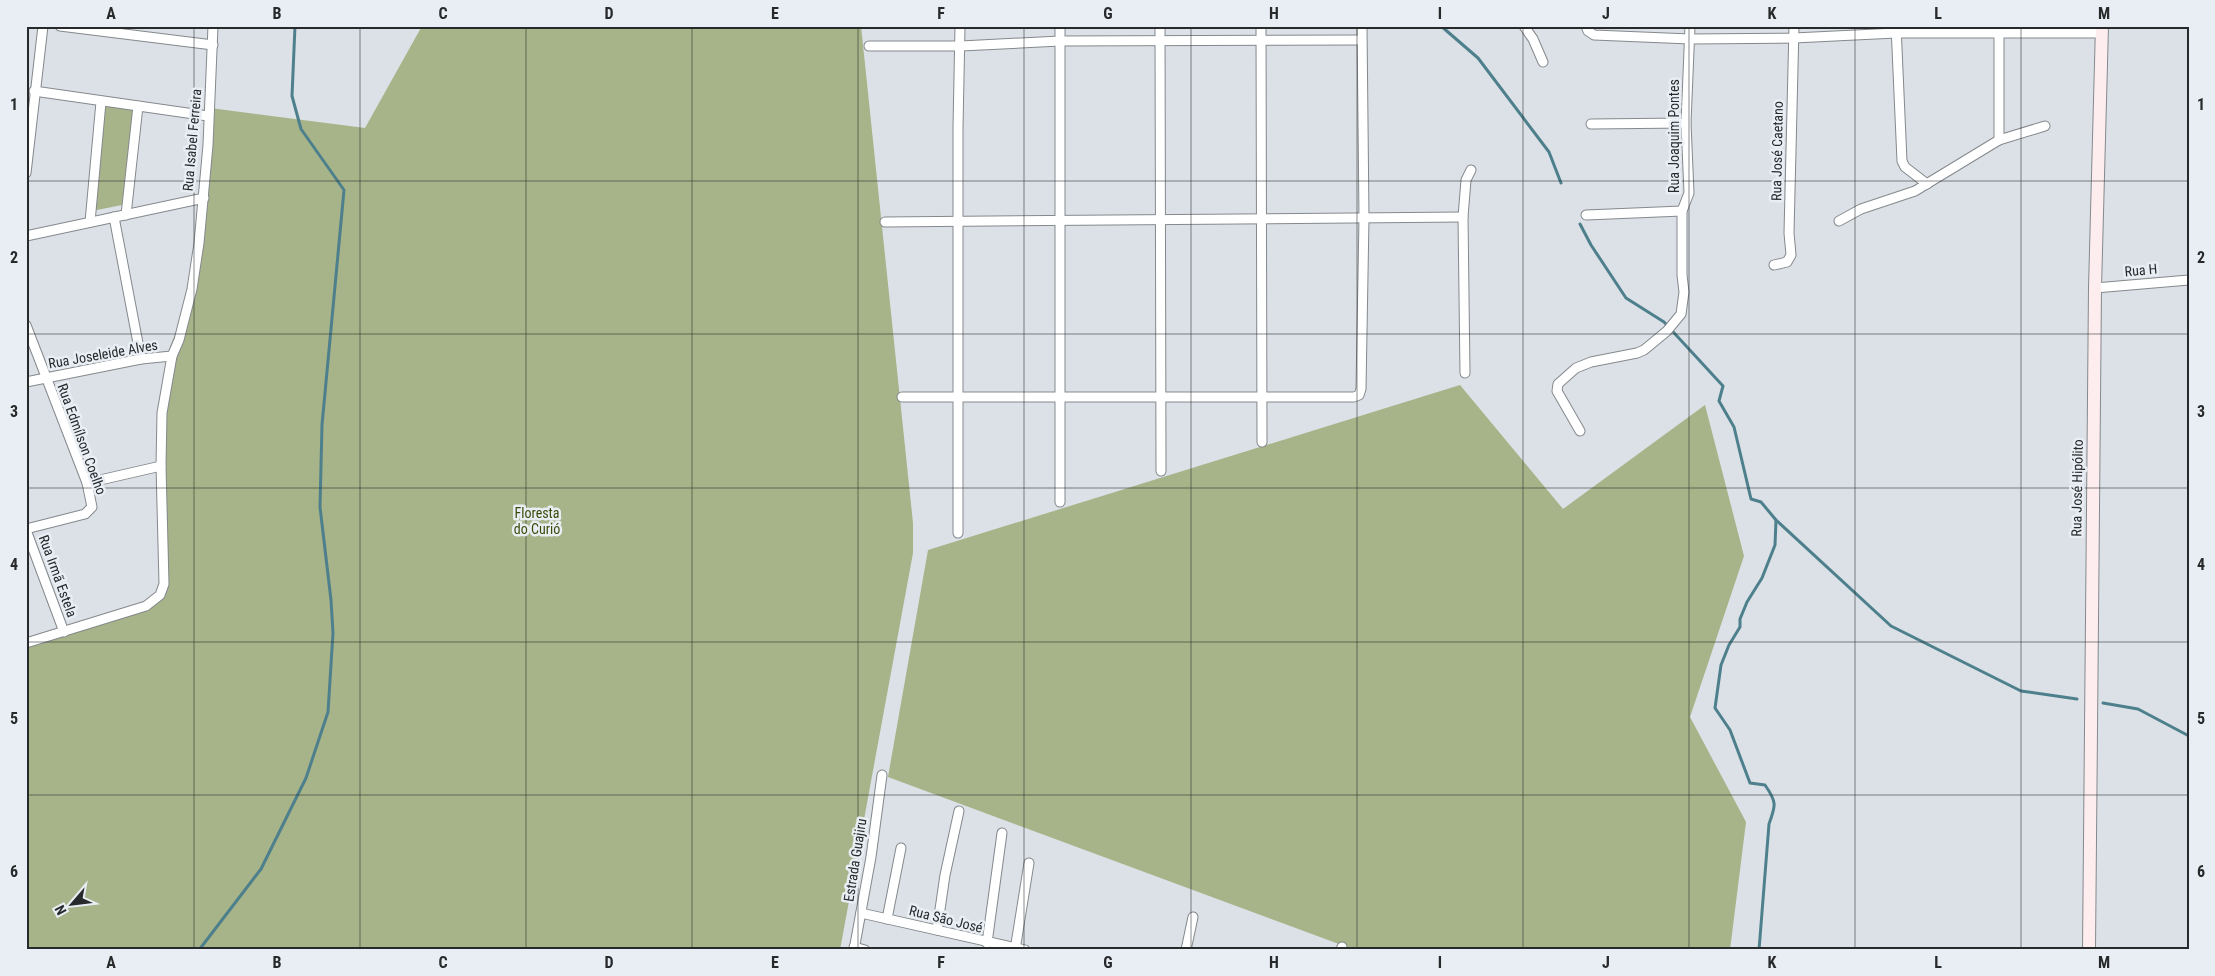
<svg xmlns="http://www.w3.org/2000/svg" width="2215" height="976" font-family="'Roboto Condensed',sans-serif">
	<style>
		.green { fill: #a7b388 }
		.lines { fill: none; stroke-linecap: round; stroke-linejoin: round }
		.stream { stroke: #4d808c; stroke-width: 3 }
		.street-casing { stroke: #84898d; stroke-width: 11 }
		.secondary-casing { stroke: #84898d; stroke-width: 14 }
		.street { stroke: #fff; stroke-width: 9 }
		.secondary { stroke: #feedef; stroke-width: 12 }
		.grid { fill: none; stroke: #27292b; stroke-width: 1; stroke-opacity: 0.55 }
		.labels { text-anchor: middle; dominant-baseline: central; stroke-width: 5; stroke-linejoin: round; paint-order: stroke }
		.street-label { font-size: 14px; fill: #27292b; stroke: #e8eef3 }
		.park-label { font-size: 14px; fill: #3c4908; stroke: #e8eef3 }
		.neatline { fill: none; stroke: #27292b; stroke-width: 2 }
		.grid-label { font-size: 16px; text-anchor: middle; font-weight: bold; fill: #27292b }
	</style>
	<rect width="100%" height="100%" fill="#dbe1e6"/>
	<!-- green -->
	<g class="green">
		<polygon points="422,26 861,26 913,523 913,553 840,950 26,950 26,644 166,594 160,444 170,347 191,294 210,108 365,128"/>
		<polygon points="104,106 133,109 122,205 92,211"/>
		<polygon points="1460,385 1563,509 1705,405 1744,556 1690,717 1746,822 1730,950 1355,950 888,777 928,550"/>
	</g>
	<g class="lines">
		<!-- stream -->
		<g class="stream">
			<polyline points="1441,26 1478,58 1549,152 1561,183"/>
			<polyline points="1580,224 1591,245 1626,298 1664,322 1723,386 1719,401 1734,427 1751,499 1761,502 1776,520 1891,626 2021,691 2077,699"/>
			<polyline points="2103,703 2138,709 2189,736"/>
			<polyline points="199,950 261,869 306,778 328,712 333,633 331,600 320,507 322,425 344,190 301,129 292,96 295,26"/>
			<path d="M1759,950L1769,824C1776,805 1777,802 1765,785L1750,783L1730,730L1715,708L1721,665L1729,645L1740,627V619L1747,602L1762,578L1775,545L1776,520"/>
		</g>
		<defs>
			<g id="street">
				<polyline points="60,26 213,45"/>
				<polyline points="1160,26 1161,471"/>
				<polyline points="1261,26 1262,442"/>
				<polyline points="1524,26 1533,39 1543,62"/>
				<polyline points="1586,26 1588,31 1594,35 1690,39 1794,38 1896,33 2102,33"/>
				<polyline points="1896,26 1902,161 1905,167 1927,184"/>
				<polyline points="1999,26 1999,140"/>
				<polyline points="869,46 961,46 1060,41 1361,40"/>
				<polyline points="34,91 208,116"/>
				<polyline points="1591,124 1686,123"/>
				<polyline points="26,173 43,26"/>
				<polyline points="126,215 138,106"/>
				<polyline points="1586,215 1682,211"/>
				<polyline points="114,217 141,359"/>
				<polyline points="1839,221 1861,209 1915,191 1999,140 2045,126"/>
				<polyline points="90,222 101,102"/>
				<polyline points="885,222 1463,217"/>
				<polyline points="26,236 204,198"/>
				<polyline points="1774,265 1787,262 1791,255 1789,233 1794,26"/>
				<polyline points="2095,288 2189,280"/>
				<polyline points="26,325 87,483 92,507 85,514 26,529"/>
				<polyline points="1465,373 1463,217 1466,180 1471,170"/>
				<polyline points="26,382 141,359 172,356"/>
				<polyline points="902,397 1354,397 1359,395 1361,389 1364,218 1362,26"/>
				<polyline points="1580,431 1557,391 1558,384 1576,368 1591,362 1637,353 1644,350 1667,331 1681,314 1684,292 1682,275 1682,211 1689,193 1686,123 1690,26"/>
				<polyline points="87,483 161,466"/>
				<polyline points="1060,502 1060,26"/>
				<polyline points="26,530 64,632"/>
				<polyline points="958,533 958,128 960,26"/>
				<polyline points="26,643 146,606 160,595 164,584 161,466 162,413 172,356 179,340 192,289 199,243 208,145 213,26"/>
				<polyline points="861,913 1025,950"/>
				<polyline points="887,919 901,848"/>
				<polyline points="937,930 945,875 959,811"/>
				<polyline points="987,943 1002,833"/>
				<polyline points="854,947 865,950"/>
				<polyline points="854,950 871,857 882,775"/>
				<polyline points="1015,950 1029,863"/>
				<polyline points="1186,950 1193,917"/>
				<polyline points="1341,950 1342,947"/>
			</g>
			<polyline id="secondary" points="2089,950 2095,288 2102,26"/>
		</defs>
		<!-- street casing -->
		<use href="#street" class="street-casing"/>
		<!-- secondary casing -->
		<use href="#secondary" class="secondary-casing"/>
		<!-- street -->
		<use href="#street" class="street"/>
		<!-- secondary -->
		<use href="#secondary" class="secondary"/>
	</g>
	<!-- grid -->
	<path class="grid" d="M194,26V950M360,26V950M526,26V950M692,26V950M858,26V950M1024,26V950M1191,26V950M1357,26V950M1523,26V950M1689,26V950M1855,26V950M2021,26V950M26,181H2189M26,334H2189M26,488H2189M26,642H2189M26,795H2189"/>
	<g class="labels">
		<!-- street labels -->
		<g class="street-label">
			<text transform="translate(1674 136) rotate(-90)">Rua Joaquim Pontes</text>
			<text transform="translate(192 140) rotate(-85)">Rua Isabel Ferreira</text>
			<text transform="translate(1777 151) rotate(-89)">Rua José Caetano</text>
			<text transform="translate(2141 270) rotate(-5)">Rua H</text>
			<text transform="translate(103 354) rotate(-10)">Rua Joseleide Alves</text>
			<text transform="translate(82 439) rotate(70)">Rua Edmílson Coelho</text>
			<text transform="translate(2077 488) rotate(-89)">Rua José Hipólito</text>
			<text transform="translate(58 576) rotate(70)">Rua Irmã Estela</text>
			<text transform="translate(855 860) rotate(-81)">Estrada Guajiru</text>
			<text transform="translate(946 919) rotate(14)">Rua São José</text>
		</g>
		<!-- park labels -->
		<g class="park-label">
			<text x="537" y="513">Floresta<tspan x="537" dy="16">do Curió</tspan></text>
		</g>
	</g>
	<!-- border -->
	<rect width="2215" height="976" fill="none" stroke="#e8eef3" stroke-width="55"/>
	<!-- north arrow -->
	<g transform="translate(72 904) rotate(242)" stroke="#e8eef3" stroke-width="4" paint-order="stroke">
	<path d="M0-4L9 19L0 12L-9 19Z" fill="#27292b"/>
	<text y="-8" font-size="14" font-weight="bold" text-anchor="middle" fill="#27292b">N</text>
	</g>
	<rect x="28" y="28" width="2160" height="920" class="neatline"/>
	<g class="grid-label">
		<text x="111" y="19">A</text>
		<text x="277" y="19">B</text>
		<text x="443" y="19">C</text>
		<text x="609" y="19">D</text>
		<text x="775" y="19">E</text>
		<text x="941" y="19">F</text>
		<text x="1108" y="19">G</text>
		<text x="1274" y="19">H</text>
		<text x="1440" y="19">I</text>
		<text x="1606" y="19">J</text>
		<text x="1772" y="19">K</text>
		<text x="1938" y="19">L</text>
		<text x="2104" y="19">M</text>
		<text x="14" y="110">1</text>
		<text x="2201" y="110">1</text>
		<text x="14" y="263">2</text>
		<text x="2201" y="263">2</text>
		<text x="14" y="417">3</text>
		<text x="2201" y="417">3</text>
		<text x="14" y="570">4</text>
		<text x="2201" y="570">4</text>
		<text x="14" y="724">5</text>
		<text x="2201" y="724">5</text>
		<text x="14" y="877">6</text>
		<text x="2201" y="877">6</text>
		<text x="111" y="968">A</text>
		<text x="277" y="968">B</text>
		<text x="443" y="968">C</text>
		<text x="609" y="968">D</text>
		<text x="775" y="968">E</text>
		<text x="941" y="968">F</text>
		<text x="1108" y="968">G</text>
		<text x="1274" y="968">H</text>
		<text x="1440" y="968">I</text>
		<text x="1606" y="968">J</text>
		<text x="1772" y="968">K</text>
		<text x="1938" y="968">L</text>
		<text x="2104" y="968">M</text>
	</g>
</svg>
